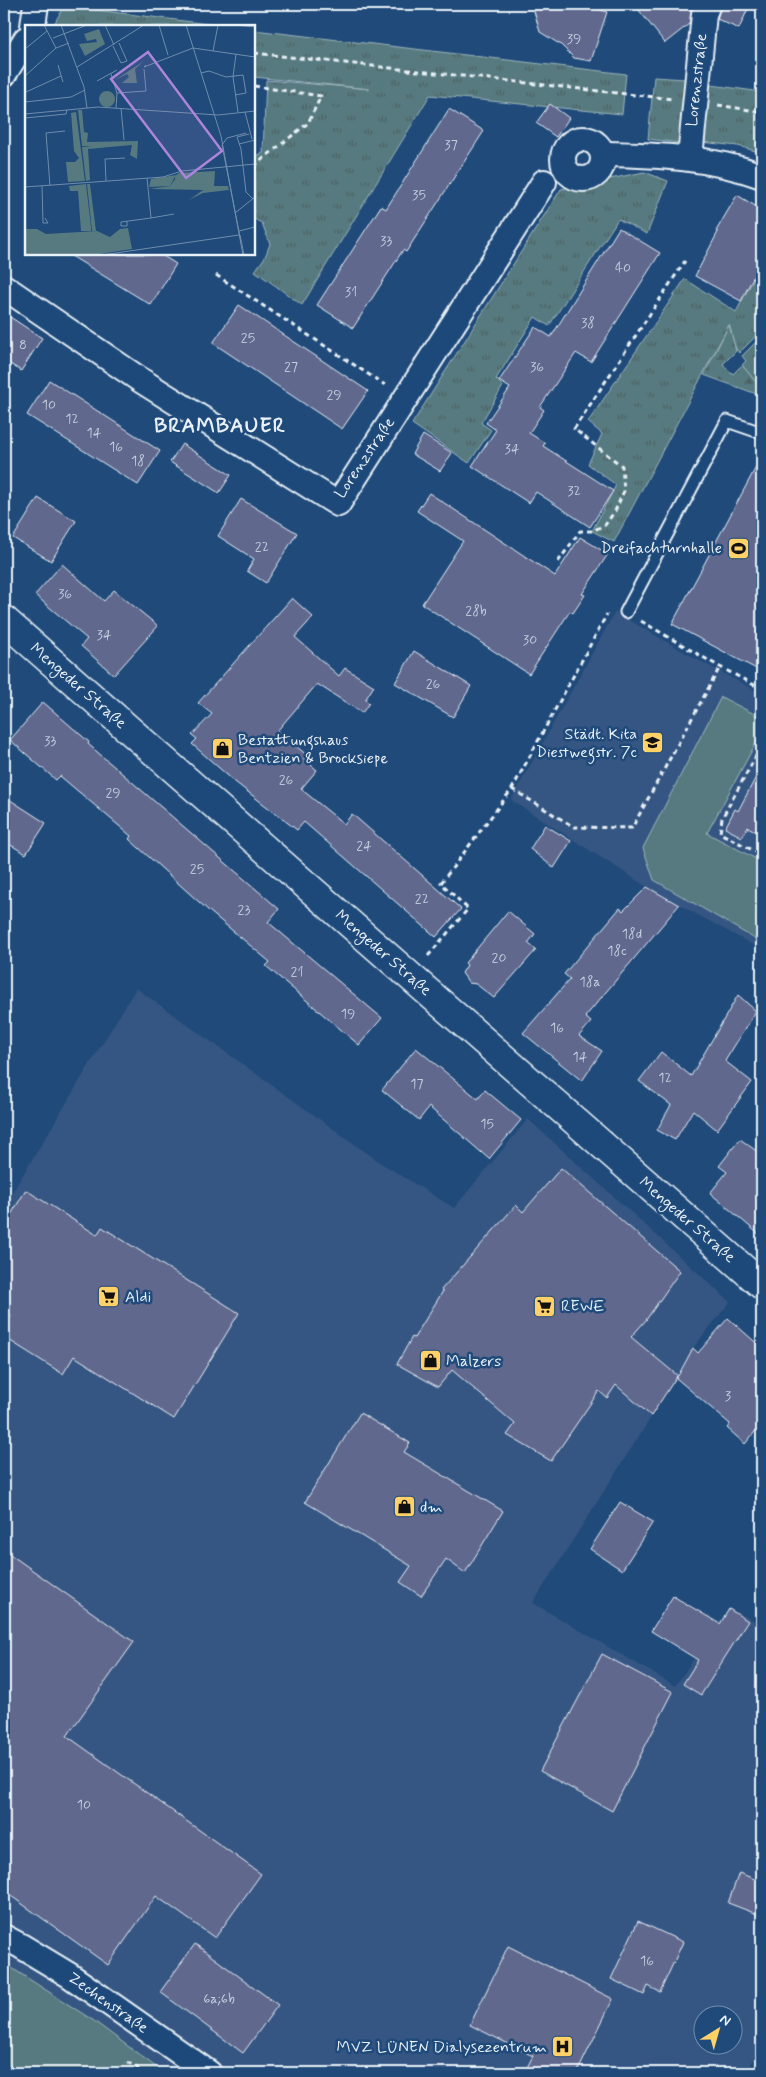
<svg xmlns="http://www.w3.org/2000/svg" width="766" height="2077" font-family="Mynerve,sans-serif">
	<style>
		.built { fill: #365682; fill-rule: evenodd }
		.grass { fill: url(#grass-tufts); stroke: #9fb6bc }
		.forest { fill: url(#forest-firs); stroke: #9fb6bc }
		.park { fill: #567a7f; stroke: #9fb6bc }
		.building { fill: #60688e; stroke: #e8f1f8 }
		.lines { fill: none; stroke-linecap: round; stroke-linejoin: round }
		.lane-casing { stroke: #e8f1f8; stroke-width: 15 }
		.street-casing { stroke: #e8f1f8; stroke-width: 28 }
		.secondary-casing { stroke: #e8f1f8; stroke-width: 31 }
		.path { stroke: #e8f1f8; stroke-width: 3; stroke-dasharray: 5 4; stroke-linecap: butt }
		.lane { stroke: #1f4a7a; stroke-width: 11 }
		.street { stroke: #1f4a7a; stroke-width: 24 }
		.secondary { stroke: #1f4a7a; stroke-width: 28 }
		.labels { text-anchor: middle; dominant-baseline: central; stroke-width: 5; stroke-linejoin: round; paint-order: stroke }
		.number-label { font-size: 14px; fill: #c6cfde }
		.street-label { font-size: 16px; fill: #e8f1f8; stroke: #1f4a7a }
		.poi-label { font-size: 16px; fill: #e8f1f8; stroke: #1f4a7a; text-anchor: start }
		.district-label { font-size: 21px; font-weight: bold; letter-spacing: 1px; fill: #e8f1f8; stroke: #1f4a7a }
		.inset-road { fill: none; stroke: #6f8dac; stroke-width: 1 }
		.view { fill: #ac85d9; fill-opacity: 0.15; stroke: #ac85d9; stroke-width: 2.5 }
		.inset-edge { fill: none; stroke: #e8f1f8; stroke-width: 2.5 }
	</style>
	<defs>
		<pattern id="grass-tufts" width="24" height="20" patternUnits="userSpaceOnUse" patternTransform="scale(1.25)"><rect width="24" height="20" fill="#567a7f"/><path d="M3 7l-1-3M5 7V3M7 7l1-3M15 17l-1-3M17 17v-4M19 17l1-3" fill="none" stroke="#4e6164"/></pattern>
		<pattern id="forest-firs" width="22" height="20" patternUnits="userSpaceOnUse" patternTransform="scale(1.25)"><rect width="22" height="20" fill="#567a7f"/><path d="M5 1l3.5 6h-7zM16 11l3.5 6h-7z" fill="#4e6164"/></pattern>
	</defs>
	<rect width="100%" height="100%" fill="#1f4a7a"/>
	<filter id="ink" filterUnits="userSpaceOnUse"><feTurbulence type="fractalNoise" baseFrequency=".02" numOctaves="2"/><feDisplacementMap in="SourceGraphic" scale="10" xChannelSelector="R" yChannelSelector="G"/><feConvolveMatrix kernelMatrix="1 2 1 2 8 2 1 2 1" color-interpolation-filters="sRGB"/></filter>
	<g filter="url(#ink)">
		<!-- built -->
		<g class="built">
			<polygon points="615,612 700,661 762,694 762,950 647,887 511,800"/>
			<path d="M136,988L381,1163L454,1208L528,1119L730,1302L693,1348L676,1378L533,1603L675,1686L729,1608L762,1625V2042L747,2073H4V1206ZM704,2014H734V2044H704Z"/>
		</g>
		<!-- grass -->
		<g class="grass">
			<polygon points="64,6 224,26 53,26"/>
			<polygon points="254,30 626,74 622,114 430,95 302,305 255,271 265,257 270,244 262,223 254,219 254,157 263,153 266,80 370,89 254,77"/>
			<polygon points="654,77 685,79 686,109 681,143 648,139"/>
			<polygon points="704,84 762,92 762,153 738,146 701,142"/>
			<polygon points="644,172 668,181 647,234 618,219 549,326 535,317 496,379 503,386 481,423 491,430 469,463 412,424 561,189"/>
			<path d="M762,263V318L755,337L739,353C733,347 733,334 729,325L614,542L592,531L616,485L588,464L602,434L588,422L685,279L736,312Z"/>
			<polygon points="758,340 762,341 762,383 755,381 742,365 746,361 742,356"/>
		</g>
		<!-- forest -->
		<polygon class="forest" points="729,325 736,351 723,364 733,374 742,365 755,381 762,383 762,396 704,375"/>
		<!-- park -->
		<g class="park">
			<polygon points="721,697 762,718 762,740 757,741 707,833 762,862 762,943 654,880 643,848"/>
			<polygon points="4,1963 94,2021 164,2073 4,2073"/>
		</g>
		<!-- building -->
		<g class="building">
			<polygon points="532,4 582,4 607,12 591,61 574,58 561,45 540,32"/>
			<polygon points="634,4 693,4 689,24 665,43"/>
			<polygon points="721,4 750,4 739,29 717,19"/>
			<polygon points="550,104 569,118 556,137 536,123"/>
			<polygon points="449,109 484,131 406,252 403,250 353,328 317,305 381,206 386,209"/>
			<polygon points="737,195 762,210 762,260 741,301 695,276 718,232 716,231"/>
			<polygon points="619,228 660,253 591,362 576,353 540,407 544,410 529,433 545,443 543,446 613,491 590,527 536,492 529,503 472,466 496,430 486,423 510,388 499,381 535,327 551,337"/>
			<polygon points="68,254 160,254 176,264 151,305"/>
			<polygon points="239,305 368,391 342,429 213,343"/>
			<polygon points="4,313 42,338 21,371 4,360"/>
			<polygon points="49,380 160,451 138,485 27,415"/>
			<polygon points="423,435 452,453 440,471 412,454"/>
			<polygon points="182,444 231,475 219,493 170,462"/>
			<polygon points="762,456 762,672 672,624"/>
			<polygon points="429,493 555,576 580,537 608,554 582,594 585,595 573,613 570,611 529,674 422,604 463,541 417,511"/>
			<polygon points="38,498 76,521 51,561 13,538"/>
			<polygon points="241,499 297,533 266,583 247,571 254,559 218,536"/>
			<polygon points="62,564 104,601 114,590 158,626 114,675 81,646 87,639 35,595"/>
			<polygon points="292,598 313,617 295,637 339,676 345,668 374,686 365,700 369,703 362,713 317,684 277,731 307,755 304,759 317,770 301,789 344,824 352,814 461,909 436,937 304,822 297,830 235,782 192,744 197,739 192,735 212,714 198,703"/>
			<polygon points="414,651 471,686 453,717 395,683"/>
			<polygon points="43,702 89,742 88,744 279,909 268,922 382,1018 359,1045 266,966 270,962 209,911 129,839 131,836 60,776 56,780 10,740"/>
			<polygon points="762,766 762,835 748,827 742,837 725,828 735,809 738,811"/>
			<polygon points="4,796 46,823 26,854 4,841"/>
			<polygon points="545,825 571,841 554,868 530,849"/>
			<polygon points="647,887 679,905 585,1017 591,1022 579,1036 602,1051 582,1081 523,1033 570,979 564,974 620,908 623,911"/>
			<polygon points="508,911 535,934 528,943 536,950 494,998 476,984 469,983 462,973 467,965 465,963"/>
			<polygon points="738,995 756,1011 725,1061 752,1082 717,1130 693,1110 675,1140 657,1130 671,1105 639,1081 661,1052 691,1076"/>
			<polygon points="416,1048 478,1099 485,1090 521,1120 489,1159 429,1107 419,1120 382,1090"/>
			<polygon points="740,1139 762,1155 762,1237 710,1193 727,1172 719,1166"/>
			<polygon points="561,1168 680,1271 646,1320 631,1337 678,1376 693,1348 698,1353 728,1318 762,1348 762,1423 745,1444 727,1428 730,1424 676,1378 677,1376 651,1416 616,1385 607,1398 599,1391 551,1461 507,1435 515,1424 452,1370 438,1387 397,1364 412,1337 414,1338 443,1291 441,1290 516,1205 523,1212"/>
			<polygon points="26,1190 97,1235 102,1227 239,1313 174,1419 74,1356 63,1374 4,1337 4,1328 11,1316 4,1312 4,1226"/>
			<polygon points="360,1413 410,1443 404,1452 503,1511 465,1573 446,1559 421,1596 400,1582 411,1566 305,1502"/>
			<polygon points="620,1502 653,1522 622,1570 590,1549"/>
			<polygon points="4,1550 134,1642 67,1736 261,1874 215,1938 156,1896 108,1965 4,1891"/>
			<polygon points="673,1596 720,1624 729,1609 748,1621 701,1695 683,1684 698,1660 651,1631"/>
			<polygon points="602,1654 673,1692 612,1811 540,1771"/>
			<polygon points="739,1873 762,1882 762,1916 728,1903"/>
			<polygon points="638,1921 683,1942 660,1992 648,1986 644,1995 611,1979"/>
			<polygon points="195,1944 278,2005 243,2053 160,1992"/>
			<polygon points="508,1946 613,1999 577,2073 524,2073 533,2056 470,2025"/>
		</g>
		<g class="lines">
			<defs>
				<polyline id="lane" points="626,612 727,421 762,433"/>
				<g id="street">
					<polyline points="33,26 36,4"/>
					<polyline points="4,74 26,39"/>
					<circle cx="583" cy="159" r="20"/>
					<path d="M604,154C659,155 710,157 762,176"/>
					<polyline points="690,158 704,14 708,4"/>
					<polyline points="4,287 142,381 338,504 544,182"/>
					<polyline points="4,1937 21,1946 69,1975 209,2073"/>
				</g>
				<polyline id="secondary" points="4,620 762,1285"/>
			</defs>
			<!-- lane casing -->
			<use href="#lane" class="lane-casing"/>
			<!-- street casing -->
			<use href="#street" class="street-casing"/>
			<!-- secondary casing -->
			<use href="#secondary" class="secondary-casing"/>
			<!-- path -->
			<g class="path">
				<polyline points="254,53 672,99"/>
				<polyline points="254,86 321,96 308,123 254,166"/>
				<polyline points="718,105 762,112"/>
				<polyline points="216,275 385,385"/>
				<polyline points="558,562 580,531 592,531 605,525 615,511 624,491 622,466 574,429 685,261"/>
				<polyline points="641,621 720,667 762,689"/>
				<polyline points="761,747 722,818 720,833 762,855"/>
				<polyline points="512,789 574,827 632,828 720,667"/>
				<polyline points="428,956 468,909 441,883 512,789 607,614"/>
				<polyline points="127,2062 146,2073"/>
			</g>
			<!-- lane -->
			<use href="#lane" class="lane"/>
			<!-- street -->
			<use href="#street" class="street"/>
			<!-- secondary -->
			<use href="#secondary" class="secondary"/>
		</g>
	</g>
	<!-- icons -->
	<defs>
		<symbol id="stadium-square" viewBox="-11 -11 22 22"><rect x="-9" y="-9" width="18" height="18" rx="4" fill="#ffd166" stroke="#1f4a7a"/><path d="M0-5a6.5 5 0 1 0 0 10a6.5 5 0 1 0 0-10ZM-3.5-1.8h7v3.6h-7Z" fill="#111"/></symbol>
		<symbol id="school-square" viewBox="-11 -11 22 22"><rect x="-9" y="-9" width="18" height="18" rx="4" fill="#ffd166" stroke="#1f4a7a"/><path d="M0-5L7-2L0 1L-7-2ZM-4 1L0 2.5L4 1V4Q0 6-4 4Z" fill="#111"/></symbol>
		<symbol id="shop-square" viewBox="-11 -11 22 22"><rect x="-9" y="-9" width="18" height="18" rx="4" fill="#ffd166" stroke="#1f4a7a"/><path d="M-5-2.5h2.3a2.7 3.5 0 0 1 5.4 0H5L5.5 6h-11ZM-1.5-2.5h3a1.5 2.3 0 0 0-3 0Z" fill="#111"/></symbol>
		<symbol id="supermarket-square" viewBox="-11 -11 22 22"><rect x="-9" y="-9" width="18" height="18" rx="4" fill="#ffd166" stroke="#1f4a7a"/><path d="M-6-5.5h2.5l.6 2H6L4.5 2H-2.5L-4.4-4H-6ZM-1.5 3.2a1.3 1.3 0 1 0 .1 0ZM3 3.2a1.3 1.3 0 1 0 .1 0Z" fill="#111"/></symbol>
		<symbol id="hospital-square" viewBox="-11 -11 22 22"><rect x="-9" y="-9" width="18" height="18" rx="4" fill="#ffd166" stroke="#1f4a7a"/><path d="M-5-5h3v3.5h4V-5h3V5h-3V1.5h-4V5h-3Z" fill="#111"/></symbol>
	</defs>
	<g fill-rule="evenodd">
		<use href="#stadium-square" x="726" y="536" width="25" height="25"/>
		<use href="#school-square" x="640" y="730" width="25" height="25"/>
		<use href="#shop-square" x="210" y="736" width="25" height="25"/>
		<use href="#supermarket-square" x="96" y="1284" width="25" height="25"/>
		<use href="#supermarket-square" x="532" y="1294" width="25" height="25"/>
		<use href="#shop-square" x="418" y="1348" width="25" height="25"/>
		<use href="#shop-square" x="392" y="1494" width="25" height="25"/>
		<use href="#hospital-square" x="550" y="2034" width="25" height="25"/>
	</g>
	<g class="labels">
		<!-- number labels -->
		<g class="number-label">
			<text x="574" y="39">39</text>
			<text x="451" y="145">37</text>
			<text x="419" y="195">35</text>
			<text x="386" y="241">33</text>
			<text x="623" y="268">40</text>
			<text x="351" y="292">31</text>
			<text x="588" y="323">38</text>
			<text x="248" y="338">25</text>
			<text x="23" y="345">8</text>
			<text x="291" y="367">27</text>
			<text x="537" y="367">36</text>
			<text x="334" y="395">29</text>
			<text x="49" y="405">10</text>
			<text x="72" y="419">12</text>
			<text x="94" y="433">14</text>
			<text x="116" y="447">16</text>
			<text x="512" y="449">34</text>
			<text x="138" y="461">18</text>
			<text x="574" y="491">32</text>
			<text x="262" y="547">22</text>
			<text x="65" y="594">36</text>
			<text x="476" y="611">28b</text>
			<text x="104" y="635">34</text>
			<text x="530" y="640">30</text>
			<text x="433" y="684">26</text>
			<text x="50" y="741">33</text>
			<text x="286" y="780">26</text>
			<text x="113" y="793">29</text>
			<text x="364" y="846">24</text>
			<text x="197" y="869">25</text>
			<text x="422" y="899">22</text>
			<text x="244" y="910">23</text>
			<text x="632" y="934">18d</text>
			<text x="617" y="951">18c</text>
			<text x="499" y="958">20</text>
			<text x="297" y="972">21</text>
			<text x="590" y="982">18a</text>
			<text x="348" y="1014">19</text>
			<text x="557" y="1028">16</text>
			<text x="580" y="1057">14</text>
			<text x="665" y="1078">12</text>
			<text x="417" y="1084">17</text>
			<text x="487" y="1124">15</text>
			<text x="728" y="1396">3</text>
			<text x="84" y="1805">10</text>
			<text x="647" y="1961">16</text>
			<text x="219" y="1999">6a;6b</text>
		</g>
		<!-- street labels -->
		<g class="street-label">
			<text transform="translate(697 80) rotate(-84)">Lorenzstraße</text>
			<text transform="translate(365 458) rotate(-56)">Lorenzstraße</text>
			<text transform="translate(78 686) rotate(41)">Mengeder Straße</text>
			<text transform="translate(383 953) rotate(41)">Mengeder Straße</text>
			<text transform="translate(687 1220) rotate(41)">Mengeder Straße</text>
			<text transform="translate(108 2003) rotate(35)">Zechenstraße</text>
		</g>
		<!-- poi labels -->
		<g class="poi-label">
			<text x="722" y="548" text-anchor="end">Dreifachturnhalle</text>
			<text x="637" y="734" text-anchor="end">Städt. Kita<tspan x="637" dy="18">Diestwegstr. 7c</tspan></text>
			<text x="238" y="740">Bestattungshaus<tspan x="238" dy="18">Bentzien &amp; Brocksiepe</tspan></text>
			<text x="125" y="1297">Aldi</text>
			<text x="561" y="1306">REWE</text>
			<text x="446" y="1361">Malzers</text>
			<text x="420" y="1507">dm</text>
			<text x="547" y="2047" text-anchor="end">MVZ LÜNEN Dialysezentrum</text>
		</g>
		<!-- district labels -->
		<g class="district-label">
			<text x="220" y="426">BRAMBAUER</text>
		</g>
	</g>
	<!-- overview -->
	<g transform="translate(25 25)">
		<rect width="230" height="230" fill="#1f4a7a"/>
		<path d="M119,36L110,44L112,58H97L104,52L102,49L90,55ZM74 74a8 8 0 1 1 16 0a8 8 0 1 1-16 0ZM51,87L60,156L43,157L41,137H50L54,133L49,126L46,88ZM151,150L145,161L124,162L126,154ZM61,159L66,202V206H56L53,166H45L44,161ZM62,159H65L71,206H67Z" fill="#567a7f"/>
		<path d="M53,85H57L59,107L63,108L62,117L113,116L112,134L105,130L107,120L63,124L65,155L61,156L57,122L67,121H57ZM151,153V161H203L204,165L178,168L164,175L178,165L124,164L145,161ZM103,203L107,224L67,230H0V204H12L21,209L72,206L85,212L95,204Z" fill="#567a7f"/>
		<path d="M190,146L189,161H151L150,151L154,148Z" fill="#567a7f"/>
		<path d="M74,4L80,19L60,31L54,19L72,17L71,14L62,16L59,9Z" fill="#567a7f"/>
		<path class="inset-road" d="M19,0L31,23L44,18M36,0L59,62L62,83M80,0L89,20M134,0L143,30M161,0L196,111L218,230M209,0L230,2M28,13L62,0M88,21L96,38L102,36L94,18M0,24L22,6M188,26L193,0M211,29L208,52L213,87M33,40L38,57M121,40L119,42L168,23L230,32M52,42L119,0M176,48L184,46L201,52L218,50L221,68L210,70M86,49L92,68L91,83M0,51L31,23M72,56L92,45M1,67L36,51M92,68L121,66L119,44M0,77L46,72L60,65M96,83L99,115M220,87L227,114M0,89L73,82L193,90L230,86M0,93L41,89L42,85M224,109L212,112L216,124L221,167L228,174M214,119L230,115M81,156L80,134L100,133M17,161L18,198H23L20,193M25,161L21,108L40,106M0,162L138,152L157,146L230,139M210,188L230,172M126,193L149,189M102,196V201H96V197L126,193L122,153M214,206L230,202M215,210L219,230M216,217L197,120L202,113L221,108M77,230L214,210"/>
		<path class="view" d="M123,27L197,126L161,153L86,54Z"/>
		<rect width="230" height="230" class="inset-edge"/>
	</g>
	<!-- margin -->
	<rect width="766" height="2077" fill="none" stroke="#1f4a7a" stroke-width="20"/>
	<rect x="10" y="10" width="746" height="2057" fill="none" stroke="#e8f1f8" stroke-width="2" filter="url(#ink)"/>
	<!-- north arrow -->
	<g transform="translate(718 2030) rotate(37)"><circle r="24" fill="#1f4a7a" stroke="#6f8dac"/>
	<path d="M0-4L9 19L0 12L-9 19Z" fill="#ffd166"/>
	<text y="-8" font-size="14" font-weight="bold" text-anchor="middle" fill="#e8f1f8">N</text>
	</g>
</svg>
